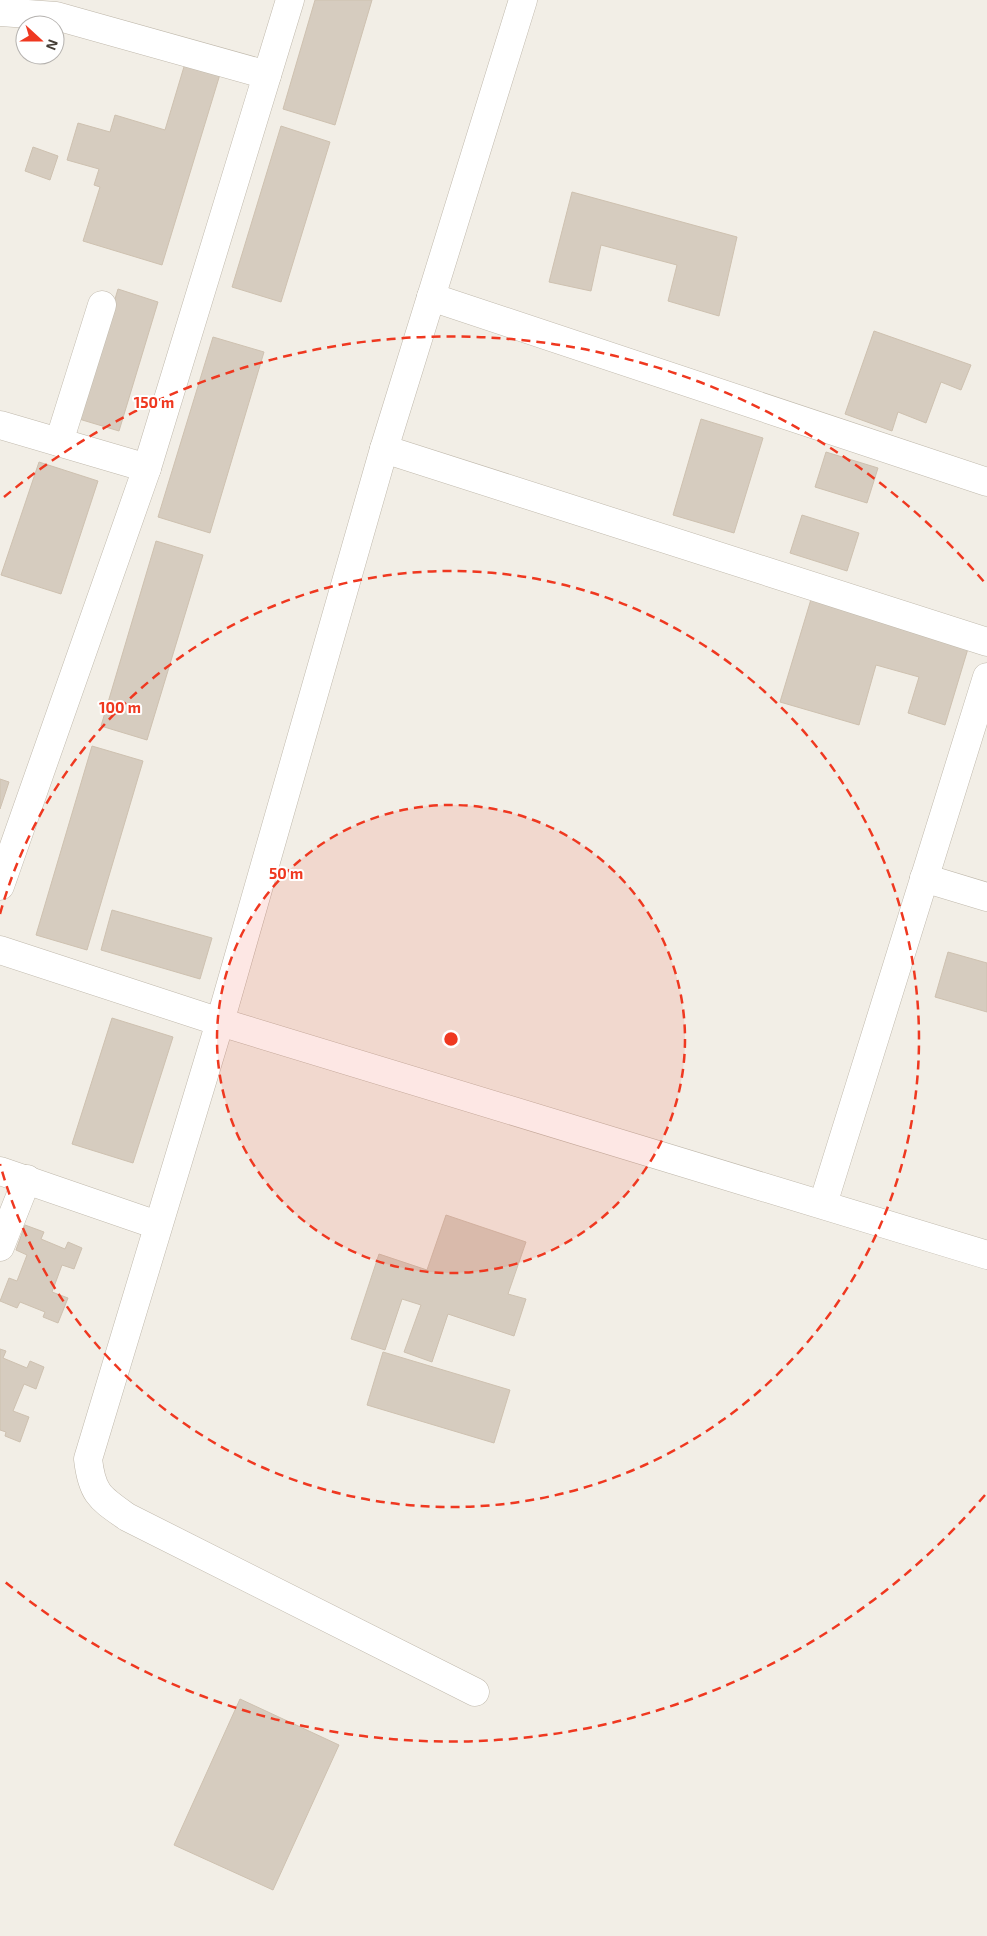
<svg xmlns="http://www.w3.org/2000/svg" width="987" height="1936" font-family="'Exo 2',sans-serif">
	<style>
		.building { fill: #d6ccbf; stroke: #cec1b0 }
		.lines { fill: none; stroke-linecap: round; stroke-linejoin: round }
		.minor-casing { stroke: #c0b9ac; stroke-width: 29 }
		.minor { stroke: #fff; stroke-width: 28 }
		.ring { fill: none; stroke: #ef3820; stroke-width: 2.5; stroke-dasharray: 9 6 }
		.centre { fill: #ef3820; stroke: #fff; stroke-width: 2.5 }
		.ring-label { font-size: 15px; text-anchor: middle; font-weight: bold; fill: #ef3820; stroke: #fff; stroke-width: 4; stroke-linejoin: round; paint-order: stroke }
	</style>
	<rect width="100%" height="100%" fill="#f2eee6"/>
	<!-- building -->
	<g class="building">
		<polygon points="315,0 372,0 335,125 283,109"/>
		<polygon points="186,60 221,71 162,265 83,241 100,187 94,185 99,169 67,160 78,123 110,132 115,115 165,130"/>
		<polygon points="281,126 330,142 281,302 232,287"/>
		<polygon points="33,147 58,156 50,180 25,171"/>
		<polygon points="572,192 737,237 719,316 668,301 677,265 601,245 591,291 549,282"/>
		<polygon points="118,289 158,302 119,431 79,419"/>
		<polygon points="874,331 971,365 961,390 941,382 926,423 898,412 892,431 845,414"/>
		<polygon points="213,337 264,352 210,533 158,517"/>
		<polygon points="701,419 763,438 734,533 673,515"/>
		<polygon points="826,452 878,468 867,503 815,487"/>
		<polygon points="39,462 98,481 61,594 1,575"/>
		<polygon points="802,515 859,533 847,571 790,553"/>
		<polygon points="156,541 203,555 147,740 101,726"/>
		<polygon points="812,596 970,642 945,725 908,713 919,677 876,665 859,725 780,702"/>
		<polygon points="92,746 143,761 87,950 36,935"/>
		<polygon points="0,779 9,782 0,809"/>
		<polygon points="112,910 212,938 200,979 101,950"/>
		<polygon points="948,952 987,963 987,1012 935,997"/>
		<polygon points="112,1018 173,1037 133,1163 72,1144"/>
		<polygon points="446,1215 526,1242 508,1294 526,1299 514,1336 448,1314 432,1362 404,1352 421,1305 402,1299 385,1350 351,1339 379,1254 427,1270"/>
		<polygon points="25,1225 44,1232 41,1239 65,1249 68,1242 82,1248 74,1269 62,1265 52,1292 68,1298 58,1323 43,1317 45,1312 20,1302 17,1308 0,1301 9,1278 17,1281 27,1255 16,1250"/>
		<polygon points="0,1349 6,1351 3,1358 27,1368 30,1361 44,1367 36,1389 24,1384 13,1411 29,1417 20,1442 5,1436 6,1432 0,1430"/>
		<polygon points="383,1352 510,1390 494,1443 367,1405"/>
		<polygon points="240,1699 339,1745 273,1890 174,1845"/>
	</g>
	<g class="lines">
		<defs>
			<g id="minor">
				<polyline points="0,12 56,16 267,75"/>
				<polyline points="431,297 987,482"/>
				<polyline points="0,425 147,468"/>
				<polyline points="59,442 102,305"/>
				<polyline points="384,449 987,642"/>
				<polyline points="924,878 987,897"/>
				<polyline points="0,886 147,468 290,0"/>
				<polyline points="0,950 220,1022 987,1255"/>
				<polyline points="0,1171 157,1225"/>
				<polyline points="823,1204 987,677"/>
				<polyline points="0,1247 27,1179"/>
				<path d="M475,1692L127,1517C100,1498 92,1494 88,1459L220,1022L384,449L523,0"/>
			</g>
		</defs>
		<!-- minor casing -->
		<use href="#minor" class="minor-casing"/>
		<!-- minor -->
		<use href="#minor" class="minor"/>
	</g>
	<!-- distance rings -->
	<circle cx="451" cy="1039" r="234" fill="#ef3820" fill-opacity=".12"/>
	<g class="ring">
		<circle cx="451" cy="1039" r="234"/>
		<path d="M0 914A468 468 0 1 1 0 1164"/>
		<path d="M985 1495A702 702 0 0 1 4 1581M4 497A702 702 0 0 1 985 583"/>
	</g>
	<circle cx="451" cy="1039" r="8" class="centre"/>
	<g class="ring-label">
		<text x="154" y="408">150 m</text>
		<text x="120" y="713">100 m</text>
		<text x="286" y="879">50 m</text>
	</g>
	<!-- north arrow -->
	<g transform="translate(40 40) rotate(111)"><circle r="24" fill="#ffffff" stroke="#b5b2af"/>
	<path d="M0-4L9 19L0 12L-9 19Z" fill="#ef3820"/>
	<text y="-8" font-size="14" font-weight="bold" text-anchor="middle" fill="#453e36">N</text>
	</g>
</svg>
